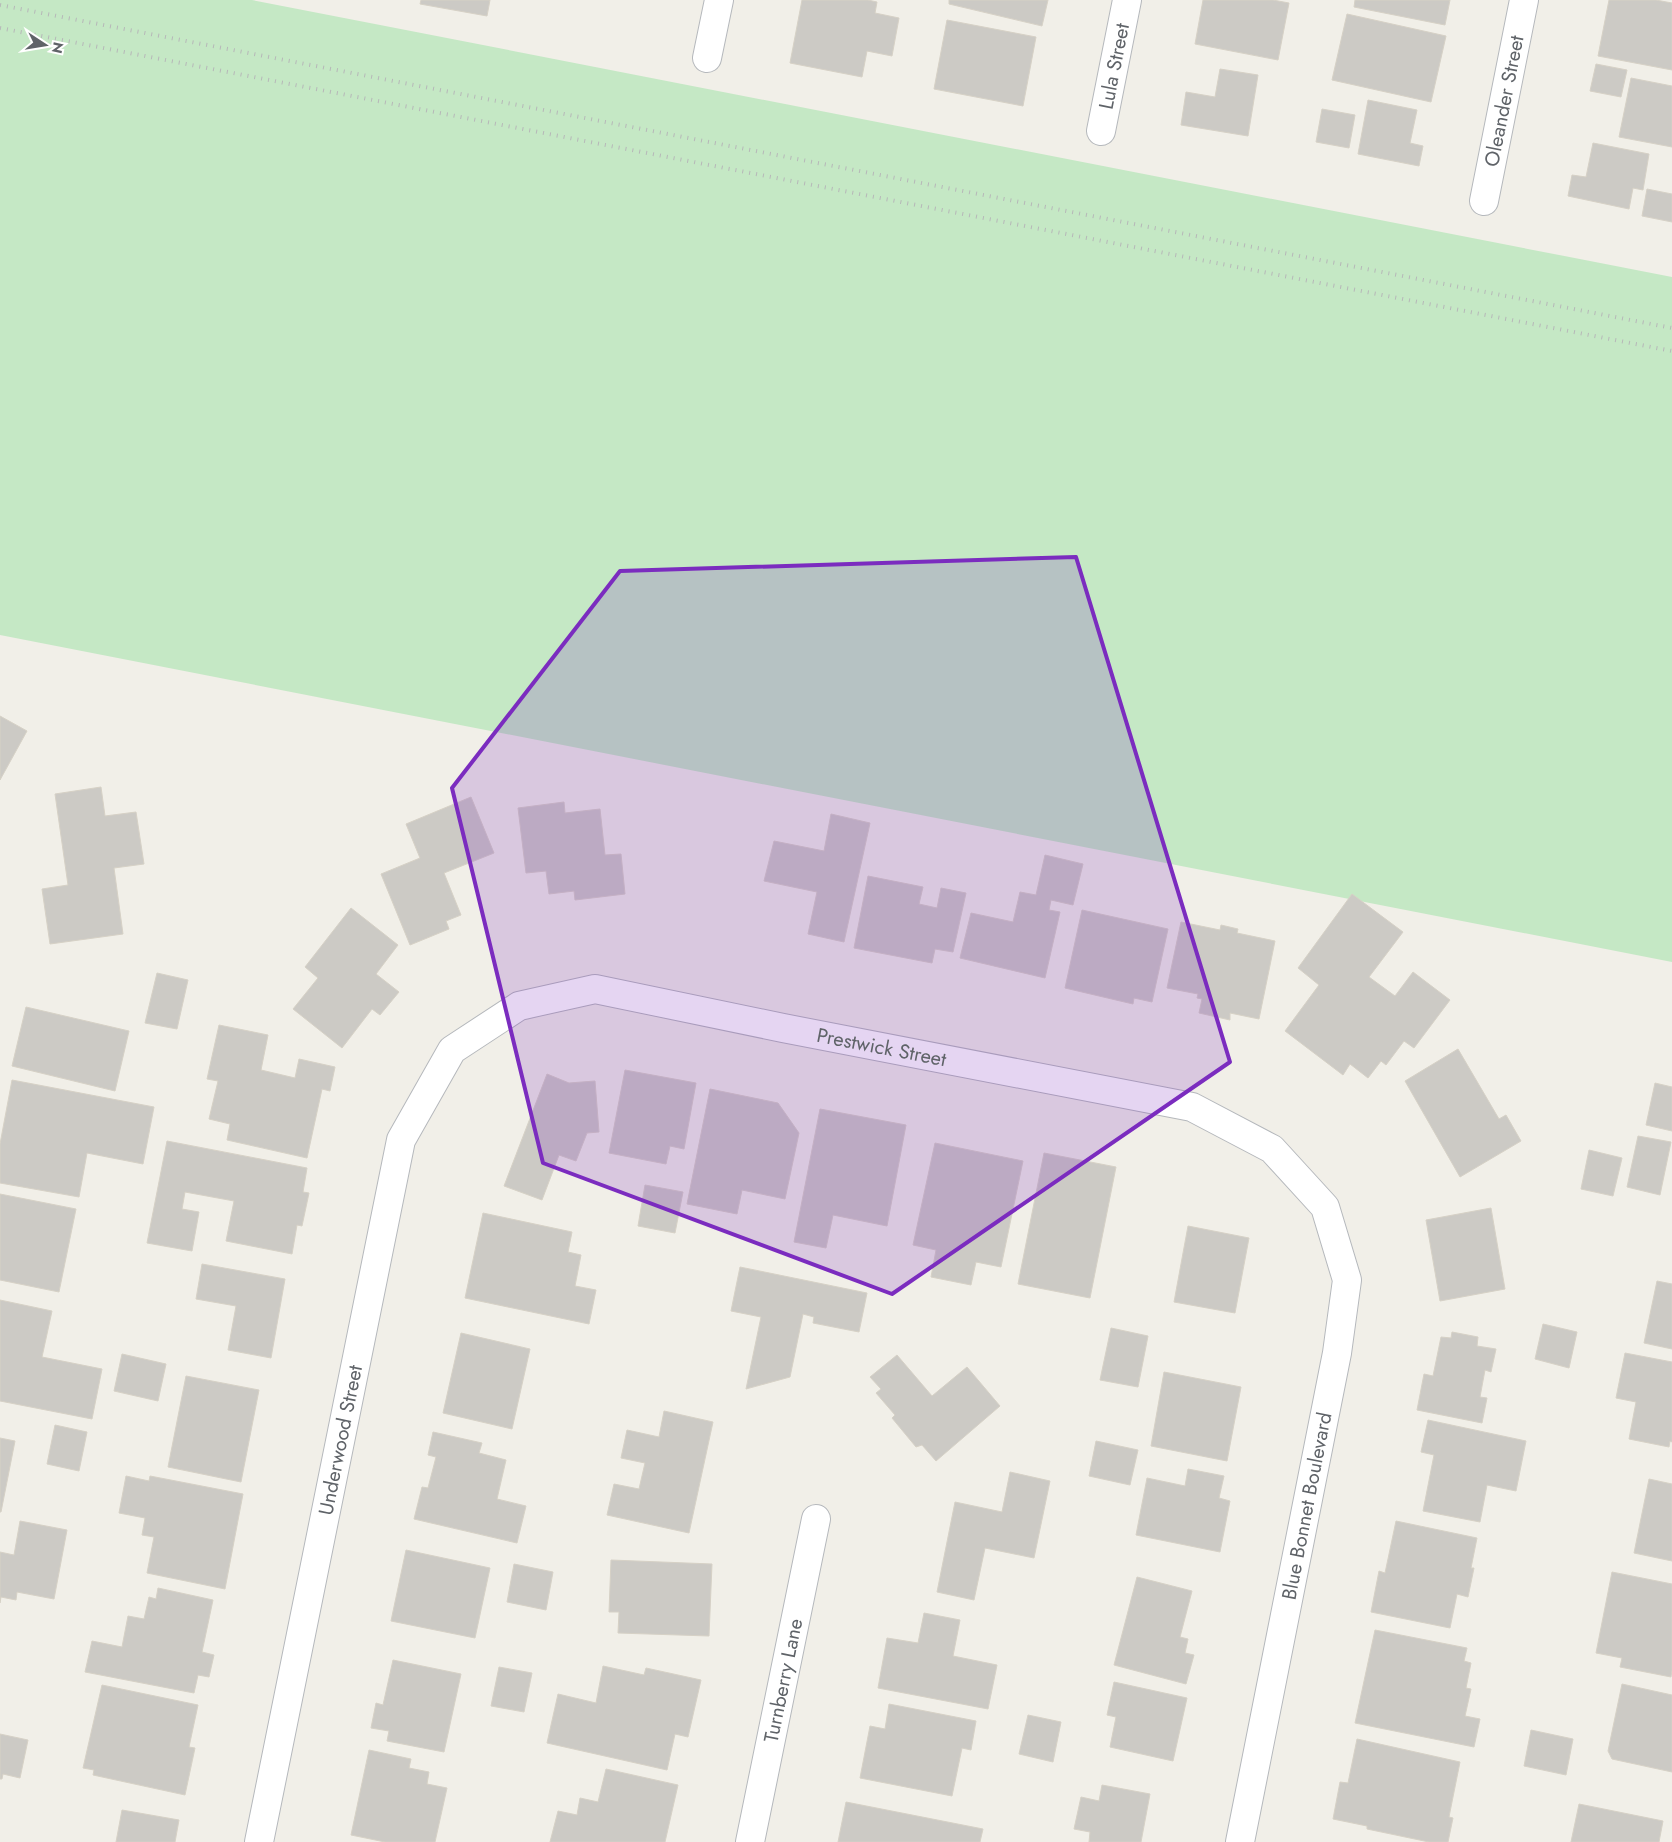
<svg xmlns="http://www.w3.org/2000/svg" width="1672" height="1842" font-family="Jost,sans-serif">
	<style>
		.green { fill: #c5e8c5 }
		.building { fill: #cccac5; stroke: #d6d1c6 }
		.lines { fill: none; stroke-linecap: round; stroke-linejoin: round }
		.minor-casing { stroke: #b5b8bc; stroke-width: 30 }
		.minor { stroke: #fff; stroke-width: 28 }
		.rail { stroke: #b6b7b8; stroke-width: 4; stroke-dasharray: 1 6; stroke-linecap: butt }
		.marked { fill: #7b2cbf; fill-opacity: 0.2; stroke: #7b2cbf; stroke-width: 4; stroke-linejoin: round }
		.labels { text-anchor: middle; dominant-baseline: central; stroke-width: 4; stroke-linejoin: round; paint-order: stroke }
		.street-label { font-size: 20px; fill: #5f6368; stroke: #fff }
	</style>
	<rect width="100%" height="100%" fill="#f1efe8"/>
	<!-- green -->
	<polygon class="green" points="0,0 252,0 1672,277 1672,962 0,635"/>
	<!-- building -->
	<g class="building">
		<polygon points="421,0 490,0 487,16 420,4"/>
		<polygon points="802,0 868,0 877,2 875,13 899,18 892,56 867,51 862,77 790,63"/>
		<polygon points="949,0 1048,0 1042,26 949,4"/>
		<polygon points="1203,0 1273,0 1289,3 1278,60 1195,44"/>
		<polygon points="1355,0 1450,0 1445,25 1354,7"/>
		<polygon points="1609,0 1656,0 1672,3 1672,70 1598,56"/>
		<polygon points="1347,14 1446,36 1431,102 1332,80"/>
		<polygon points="947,20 1036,37 1023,106 934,89"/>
		<polygon points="1596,64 1627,70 1621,97 1590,91"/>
		<polygon points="1220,69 1258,75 1248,136 1181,125 1186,92 1215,97"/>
		<polygon points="1631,78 1672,86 1672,147 1619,137"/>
		<polygon points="1368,100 1417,110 1410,143 1423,146 1419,166 1358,154"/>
		<polygon points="1322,109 1355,115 1349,148 1316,142"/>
		<polygon points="1593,143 1649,154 1643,190 1633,188 1629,209 1568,196 1572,175 1586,177"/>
		<polygon points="1647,189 1672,194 1672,222 1642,216"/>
		<polygon points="0,716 27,731 0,780"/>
		<polygon points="101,787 105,816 136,812 144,864 114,868 123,934 50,944 42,889 68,885 55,794"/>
		<polygon points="471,797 494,853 444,873 461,915 446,921 449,929 410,945 381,874 420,858 406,824"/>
		<polygon points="564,802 565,813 600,809 605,855 621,854 625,894 575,900 574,891 549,894 546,871 526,873 518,808"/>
		<polygon points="831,814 870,823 844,942 808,934 817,892 764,881 774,841 824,851"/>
		<polygon points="1045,855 1083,864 1073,905 1051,900 1049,910 1060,912 1045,978 960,958 971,913 1013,922 1020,892 1036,895"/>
		<polygon points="868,876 923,887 919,904 937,908 941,888 966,893 953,952 935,949 932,963 854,948"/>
		<polygon points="1352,894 1403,932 1369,977 1395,996 1413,972 1450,1000 1414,1048 1404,1041 1386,1065 1381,1061 1368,1078 1350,1064 1343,1075 1285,1031 1319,985 1298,968"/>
		<polygon points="351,908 398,945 376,974 399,992 380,1015 372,1009 342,1048 293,1009 318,978 305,967"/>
		<polygon points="1082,910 1168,929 1152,1002 1134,998 1133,1004 1065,988"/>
		<polygon points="1181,922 1220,930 1221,925 1238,929 1237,933 1275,941 1259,1019 1230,1013 1230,1020 1199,1013 1202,999 1197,998 1198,994 1167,988"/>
		<polygon points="157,973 188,980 177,1029 145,1023"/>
		<polygon points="26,1007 129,1031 115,1091 12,1066"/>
		<polygon points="219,1025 268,1035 261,1070 295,1078 299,1059 335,1067 330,1091 322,1089 307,1158 227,1140 230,1124 209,1119 218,1081 207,1079"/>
		<polygon points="1458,1049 1499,1119 1506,1115 1521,1141 1460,1177 1405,1081"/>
		<polygon points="625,1070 696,1083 684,1149 670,1146 666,1164 609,1153"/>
		<polygon points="547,1074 569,1083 595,1081 599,1132 587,1133 576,1161 559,1155 542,1200 504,1186"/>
		<polygon points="12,1080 154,1107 143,1164 87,1153 79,1197 0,1183 0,1144"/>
		<polygon points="1655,1083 1672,1087 1672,1131 1646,1125"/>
		<polygon points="710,1089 778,1103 799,1133 785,1199 742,1190 737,1214 687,1204"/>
		<polygon points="820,1109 906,1125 887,1226 833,1215 826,1248 794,1242"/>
		<polygon points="1638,1136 1671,1142 1660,1195 1627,1187"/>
		<polygon points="167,1141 307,1168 303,1192 309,1193 302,1226 297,1225 292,1254 226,1241 234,1201 185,1192 182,1209 199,1212 192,1251 147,1243"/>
		<polygon points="935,1143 1023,1161 1001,1267 976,1262 971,1285 931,1277 936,1250 913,1245"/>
		<polygon points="1589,1150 1622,1158 1613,1196 1581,1189"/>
		<polygon points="1044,1153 1116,1167 1090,1298 1018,1284"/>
		<polygon points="645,1185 683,1192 675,1233 638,1226"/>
		<polygon points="0,1194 76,1209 59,1292 0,1280"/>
		<polygon points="1491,1208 1505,1289 1440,1301 1426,1220"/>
		<polygon points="483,1213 572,1232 568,1252 581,1255 575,1286 596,1290 589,1324 465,1298"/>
		<polygon points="1188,1226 1249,1238 1235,1313 1174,1302"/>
		<polygon points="202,1264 285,1279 271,1358 228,1350 236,1306 196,1299"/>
		<polygon points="740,1267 867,1293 859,1332 813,1323 814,1317 803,1314 790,1377 746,1389 761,1317 731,1311"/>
		<polygon points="1657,1281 1672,1284 1672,1349 1644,1343"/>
		<polygon points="0,1300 52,1311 42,1357 102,1369 92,1419 0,1401"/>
		<polygon points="1543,1324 1577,1332 1569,1368 1535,1359"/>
		<polygon points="1111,1328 1148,1336 1138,1387 1100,1380"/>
		<polygon points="1452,1332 1478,1337 1477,1346 1496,1349 1491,1372 1485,1370 1480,1397 1487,1398 1482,1423 1417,1410 1424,1374 1433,1376 1441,1337 1451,1338"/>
		<polygon points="461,1333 530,1349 512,1429 443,1413"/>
		<polygon points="1625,1353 1672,1362 1672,1442 1670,1441 1669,1447 1629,1439 1636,1402 1616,1398"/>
		<polygon points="122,1354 166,1364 158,1401 114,1391"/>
		<polygon points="897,1355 932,1396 967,1367 1000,1406 936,1461 922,1445 916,1447 892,1418 895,1415 876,1393 881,1389 870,1377"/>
		<polygon points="1164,1372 1241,1387 1227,1461 1151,1446"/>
		<polygon points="186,1376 259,1390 241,1482 168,1467"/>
		<polygon points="664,1411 713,1422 689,1533 607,1515 614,1484 639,1489 645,1463 621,1458 627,1430 659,1437"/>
		<polygon points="1428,1420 1526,1441 1516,1491 1487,1485 1480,1522 1423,1511 1434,1455 1421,1452"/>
		<polygon points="55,1425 87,1432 79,1471 47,1464"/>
		<polygon points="433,1432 482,1443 479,1453 506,1460 497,1499 526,1506 517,1543 414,1519 422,1487 428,1488 436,1457 428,1455"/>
		<polygon points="0,1438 15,1441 1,1512 0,1512"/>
		<polygon points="1096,1441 1138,1450 1130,1485 1089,1476"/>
		<polygon points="1188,1469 1224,1476 1219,1498 1230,1501 1220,1552 1136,1535 1147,1478 1185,1486"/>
		<polygon points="1010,1472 1050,1481 1034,1558 985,1548 974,1600 937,1592 955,1502 1002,1512"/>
		<polygon points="126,1476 149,1481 150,1476 243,1494 225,1589 147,1573 154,1537 142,1535 145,1518 119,1513"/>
		<polygon points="1649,1479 1672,1484 1672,1561 1634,1553"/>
		<polygon points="20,1521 67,1530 54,1599 17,1592 16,1600 1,1597 0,1603 0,1552 14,1555"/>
		<polygon points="1396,1521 1477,1538 1471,1568 1474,1568 1468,1597 1457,1594 1450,1628 1371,1612 1379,1571 1385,1573"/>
		<polygon points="406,1550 490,1568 475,1638 391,1621"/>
		<polygon points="611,1560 712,1564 709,1636 618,1633 619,1612 609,1612"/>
		<polygon points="514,1564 553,1572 546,1610 507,1602"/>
		<polygon points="1612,1572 1672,1584 1672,1670 1671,1677 1620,1667 1622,1658 1596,1653"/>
		<polygon points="1137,1577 1192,1591 1180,1637 1188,1639 1185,1653 1194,1655 1186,1684 1114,1665"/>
		<polygon points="158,1588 213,1600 202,1652 214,1655 209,1677 198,1675 194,1693 85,1672 92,1641 122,1647 128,1616 144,1619 149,1597 156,1599"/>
		<polygon points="924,1613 960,1620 953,1656 997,1665 988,1709 878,1688 887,1638 918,1643"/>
		<polygon points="1375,1630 1467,1648 1464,1661 1471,1663 1466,1688 1471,1689 1465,1716 1480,1719 1474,1747 1355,1723"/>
		<polygon points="393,1660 461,1674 444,1752 387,1741 389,1731 371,1728 376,1703 383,1705"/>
		<polygon points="603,1666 644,1675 646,1668 701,1680 688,1737 675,1734 667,1770 547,1743 558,1694 596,1703"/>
		<polygon points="499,1667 532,1673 524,1712 491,1706"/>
		<polygon points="1114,1682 1187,1698 1173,1761 1110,1747 1116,1717 1107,1715"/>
		<polygon points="1622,1684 1672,1695 1672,1772 1612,1759 1608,1751"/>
		<polygon points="102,1685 198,1705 189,1747 195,1748 185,1795 93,1775 94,1770 83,1768"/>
		<polygon points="889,1704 976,1721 971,1750 962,1748 952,1796 860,1778 870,1726 885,1729"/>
		<polygon points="1028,1715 1061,1722 1053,1762 1019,1754"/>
		<polygon points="1531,1730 1573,1739 1566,1775 1524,1766"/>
		<polygon points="0,1734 28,1740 20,1778 3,1774 2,1779 0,1779"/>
		<polygon points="1357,1739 1460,1762 1449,1817 1453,1818 1448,1842 1429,1842 1367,1829 1367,1826 1333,1819 1340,1782 1348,1783"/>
		<polygon points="369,1750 411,1759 409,1768 429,1772 427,1784 447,1788 435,1842 385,1842 351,1835"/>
		<polygon points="606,1769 678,1785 665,1842 550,1842 558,1811 577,1815 580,1798 598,1802"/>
		<polygon points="1102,1785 1150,1794 1141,1842 1089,1842 1090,1832 1074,1829 1081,1797 1099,1801"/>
		<polygon points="846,1802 983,1829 980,1842 838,1842"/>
		<polygon points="1579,1804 1663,1821 1659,1842 1571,1842"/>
		<polygon points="122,1810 179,1820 175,1842 116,1842"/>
	</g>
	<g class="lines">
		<defs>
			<g id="minor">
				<polyline points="707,58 719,0"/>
				<path id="s1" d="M1101,131L1127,0"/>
				<path id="s2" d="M1484,201L1524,0"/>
				<path id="s3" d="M259,1842L401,1140L452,1050L519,1006L595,989L783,1028L1192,1107L1272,1149L1325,1207L1347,1280L1337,1353L1240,1842"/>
				<path id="s4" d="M750,1842L816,1519"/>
			</g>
		</defs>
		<!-- minor casing -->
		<use href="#minor" class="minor-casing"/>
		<!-- minor -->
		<use href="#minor" class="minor"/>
		<!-- rail -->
		<g class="rail">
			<polyline points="0,5 1672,328"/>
			<polyline points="0,28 1672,351"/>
		</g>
	</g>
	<!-- marked area -->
	<path class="marked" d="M1076,557L1230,1062L892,1294L543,1163L452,788L620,571Z"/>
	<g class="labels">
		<!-- street labels -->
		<g class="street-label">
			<text stroke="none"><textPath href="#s1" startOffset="66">Lula Street</textPath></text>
			<text stroke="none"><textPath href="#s2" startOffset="102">Oleander Street</textPath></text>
			<text stroke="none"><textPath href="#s3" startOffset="1270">Prestwick Street</textPath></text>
			<text stroke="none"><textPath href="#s3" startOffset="410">Underwood Street</textPath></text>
			<text transform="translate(1307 1506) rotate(-79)">Blue Bonnet Boulevard</text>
			<text stroke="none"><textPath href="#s4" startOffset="165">Turnberry Lane</textPath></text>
		</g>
	</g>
	<!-- north arrow -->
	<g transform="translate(45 45) rotate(102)" stroke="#ffffff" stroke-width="4" paint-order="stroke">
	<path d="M0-4L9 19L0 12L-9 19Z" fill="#5f6368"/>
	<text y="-8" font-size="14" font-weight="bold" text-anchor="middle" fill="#5f6368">N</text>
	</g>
</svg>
